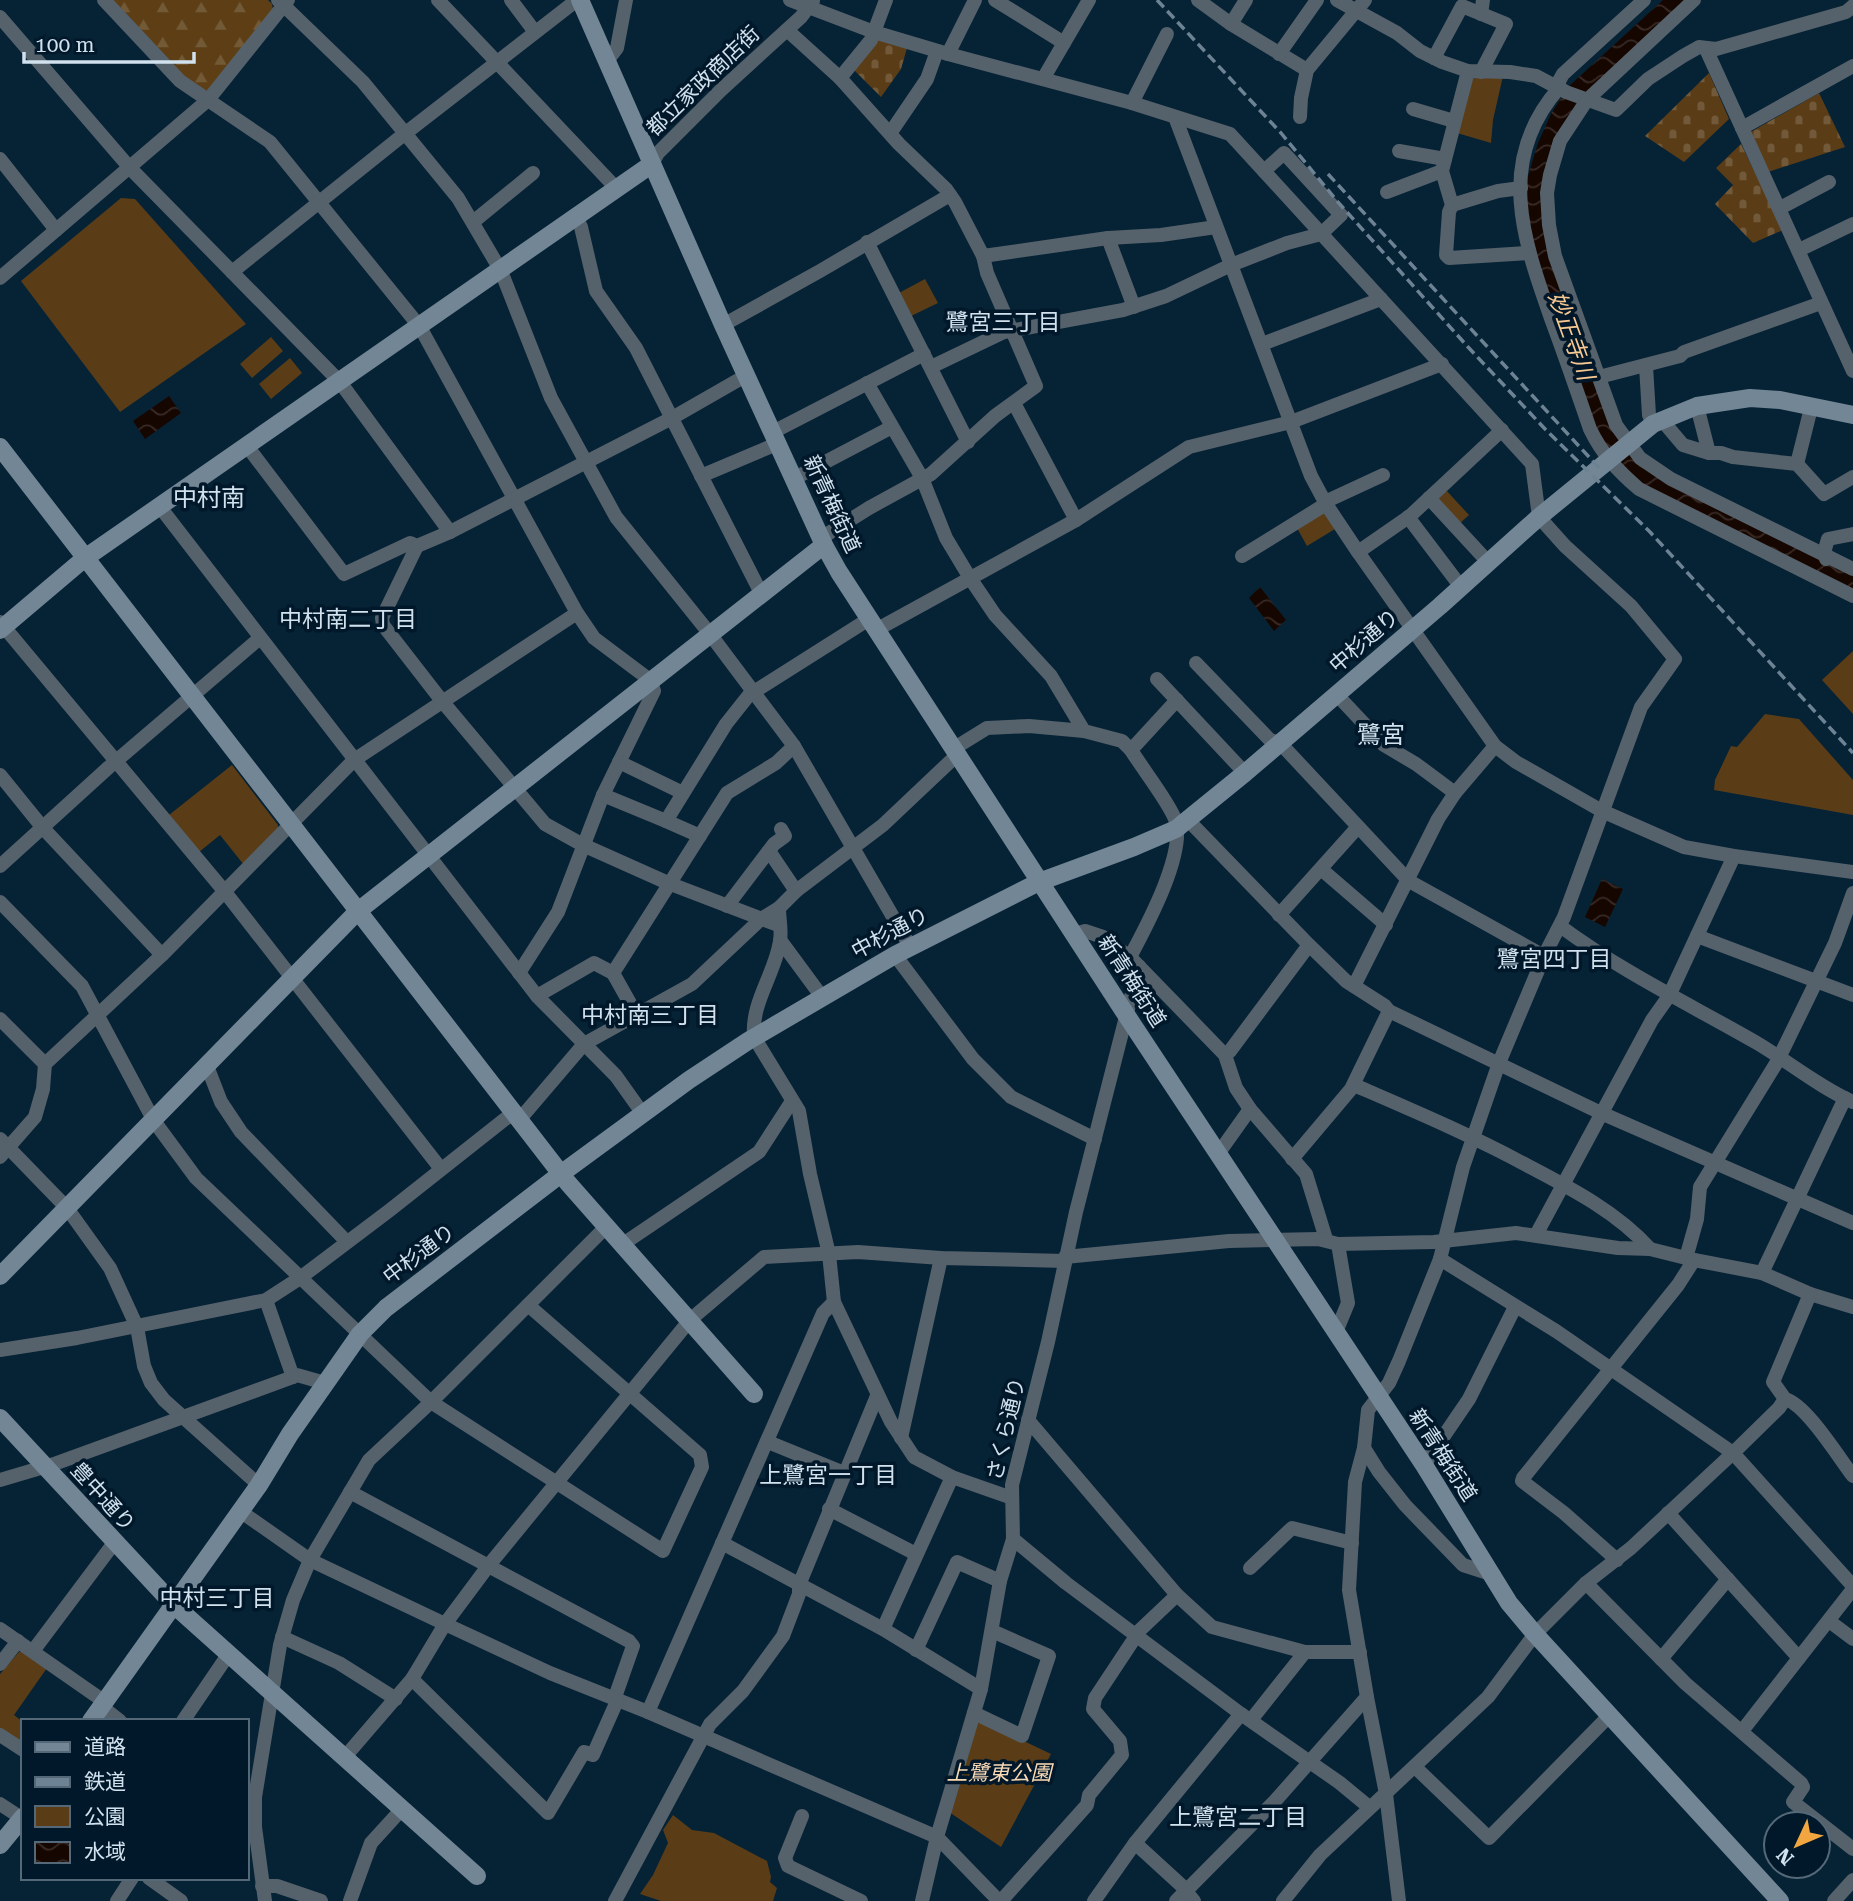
<svg xmlns="http://www.w3.org/2000/svg" width="1853" height="1901" font-family="'Roboto Serif','Noto Sans JP',serif">
	<style>
		.green { fill: #5a3d17 }
		.forest { fill: url(#forest-firs) }
		.cemetery { fill: url(#cemetery-stones) }
		.water { fill: url(#water-waves) }
		.lines { fill: none; stroke-linecap: round; stroke-linejoin: round }
		.street { stroke: #55616b; stroke-width: 14 }
		.secondary { stroke: #738696; stroke-width: 18 }
		.rail { stroke: #6d8393; stroke-width: 3.5; stroke-dasharray: 10 5; stroke-linecap: butt }
		.labels { text-anchor: middle; dominant-baseline: central; stroke-width: 7; stroke-linejoin: round; paint-order: stroke }
		.street-label { font-size: 21px; fill: #d1e1ee; stroke: #00182a }
		.park-label { font-size: 21px; font-style: italic; fill: #f9d9b5; stroke: #00182a }
		.neighbourhood-label { font-size: 23px; fill: #d1e1ee; stroke: #00182a }
		.water-label { font-size: 23px; font-style: italic; fill: #f7c891; stroke: #00182a }
		.quarter-label { font-size: 24px; fill: #d1e1ee; stroke: #00182a }
	</style>
	<defs>
		<pattern id="forest-firs" width="22" height="20" patternUnits="userSpaceOnUse" patternTransform="scale(1.75)"><rect width="22" height="20" fill="#5d3e15"/><path d="M5 1l3.5 6h-7zM16 11l3.5 6h-7z" fill="#735a37"/></pattern>
		<pattern id="cemetery-stones" width="16" height="16" patternUnits="userSpaceOnUse" patternTransform="scale(1.75)"><rect width="16" height="16" fill="#5a3d17"/><path d="M2 7V4a2 2 0 0 1 4 0v3zM10 15v-3a2 2 0 0 1 4 0v3z" fill="#715939"/></pattern>
		<pattern id="water-waves" width="16" height="10" patternUnits="userSpaceOnUse" patternTransform="scale(1.75)"><rect width="16" height="10" fill="#160600"/><path d="M0 5q4-4 8 0t8 0" fill="none" stroke="#372a26"/></pattern>
	</defs>
	<rect width="100%" height="100%" fill="#062235"/>
	<!-- green -->
	<g class="green">
		<polygon points="1503,76 1493,120 1491,143 1457,133 1469,82 1474,77"/>
		<polygon points="121,198 135,199 246,324 120,412 21,281"/>
		<polygon points="925,279 938,303 909,317 897,294"/>
		<polygon points="271,337 283,351 252,378 240,364"/>
		<polygon points="290,358 302,373 271,399 259,384"/>
		<polygon points="1445,489 1469,515 1458,525 1436,497"/>
		<polygon points="1324,510 1335,529 1307,546 1297,528"/>
		<polygon points="1853,651 1853,714 1822,680"/>
		<polygon points="1765,714 1799,719 1853,780 1853,815 1714,790 1715,780 1731,746 1737,747"/>
		<polygon points="232,765 278,825 278,831 244,865 220,835 199,852 169,815"/>
		<polygon points="23,1651 47,1668 14,1715 23,1722 23,1745 0,1729 0,1674 19,1652"/>
		<polygon points="976,1718 1051,1754 1001,1847 949,1812"/>
		<polygon points="673,1815 692,1830 714,1833 767,1861 771,1877 770,1882 777,1888 773,1901 661,1901 640,1894 653,1875 668,1843 663,1830"/>
	</g>
	<!-- forest -->
	<polygon class="forest" points="112,0 268,0 272,4 273,10 211,90 204,91 183,77"/>
	<!-- cemetery -->
	<g class="cemetery">
		<polygon points="878,39 907,48 901,69 881,97 853,69"/>
		<polygon points="1709,73 1729,119 1684,162 1645,136"/>
		<polygon points="1819,93 1845,147 1768,172 1749,133"/>
		<polygon points="1741,144 1783,230 1753,243 1715,204 1733,185 1716,168"/>
	</g>
	<!-- water -->
	<g class="water">
		<polygon points="1663,0 1689,0 1626,59 1551,158 1551,255 1639,462 1853,573 1853,592 1652,493 1602,444 1530,247 1526,183 1538,143 1551,114 1568,87"/>
		<polygon points="169,396 181,413 145,439 133,421"/>
		<polygon points="1260,587 1286,620 1274,631 1249,598"/>
		<polygon points="1602,879 1623,889 1605,927 1585,917"/>
	</g>
	<g class="lines">
		<!-- street -->
		<g class="street">
			<polyline points="104,0 180,81 270,142 420,327 577,613 594,638 650,680 654,691 603,795 558,912 519,973"/>
			<polyline points="278,0 363,82 458,198 501,271 551,398 616,517 710,634 794,746 907,941"/>
			<polyline points="438,0 617,189"/>
			<polyline points="511,0 535,32"/>
			<polyline points="790,0 874,32 948,54 1132,103 1230,134 1532,464 1539,517 1565,546 1631,606 1675,659 1641,707 1564,917 1544,956 1499,1063 1463,1167 1440,1259 1399,1361 1389,1383 1368,1410 1364,1448 1355,1482 1349,1590 1367,1697 1386,1794 1399,1901"/>
			<polyline points="995,0 1064,43"/>
			<polyline points="1198,0 1231,24 1307,70"/>
			<polyline points="1337,0 1397,33 1420,51 1442,62 1468,71 1510,72 1536,76 1566,92 1616,110 1648,79 1683,56 1699,47 1716,49 1846,12 1853,6"/>
			<path d="M1644,0L1563,74L1559,81V88C1494,162 1524,242 1553,324C1566,359 1578,394 1590,429C1602,454 1618,471 1639,489L1853,596"/>
			<polyline points="1694,0 1587,100 1560,141 1550,175 1547,193 1549,225 1555,256 1616,425 1640,458 1671,479 1853,569"/>
			<polyline points="1481,14 1483,0"/>
			<polyline points="0,17 130,168 340,382 450,532"/>
			<polyline points="1231,24 1246,0"/>
			<polyline points="787,30 840,78 899,144 946,189 955,202 983,256 987,273 1036,386 995,416 931,474 869,508 821,538"/>
			<polyline points="1706,49 1853,371"/>
			<polyline points="948,54 975,0"/>
			<polyline points="1279,54 1317,0"/>
			<polyline points="1434,58 1462,6 1506,24 1481,72"/>
			<polyline points="607,61 617,48 626,0"/>
			<polyline points="1468,71 1442,171 1452,205 1449,212 1446,255 1449,258 1528,253"/>
			<polyline points="840,78 871,40 886,0"/>
			<polyline points="1043,79 1089,0"/>
			<polyline points="1132,103 1167,34"/>
			<polyline points="1413,109 1454,121"/>
			<polyline points="1175,117 1311,476 1326,504 1358,552 1495,746 1516,762 1602,811 1684,847 1734,856 1853,872"/>
			<polyline points="1300,117 1301,98 1307,70 1365,0"/>
			<polyline points="1742,128 1853,66"/>
			<polyline points="891,132 927,79 937,51"/>
			<polyline points="1399,151 1445,159"/>
			<polyline points="0,159 56,230"/>
			<polyline points="652,164 658,153 721,90 801,17 813,1"/>
			<polyline points="1387,192 1442,171"/>
			<polyline points="1452,205 1498,191 1521,188"/>
			<polyline points="1780,208 1829,182"/>
			<polyline points="576,218 581,227 596,291 636,348 761,593"/>
			<polyline points="473,222 533,173"/>
			<polyline points="1108,238 1134,307"/>
			<polyline points="867,242 968,442"/>
			<polyline points="1799,250 1853,224"/>
			<polyline points="983,256 1108,238 1161,235 1216,227"/>
			<polyline points="232,272 398,139 577,0"/>
			<polyline points="0,278 208,100 288,0"/>
			<polyline points="723,325 820,271 950,195"/>
			<polyline points="1262,344 1381,299"/>
			<polyline points="1646,366 1649,415 1653,424"/>
			<polyline points="931,367 1004,332 1123,310 1166,296 1231,265 1287,243 1321,234 1341,215 1284,153 1264,171"/>
			<polyline points="1599,377 1680,356 1684,352 1821,303"/>
			<polyline points="867,383 922,478 946,538 970,578 995,615 1051,676 1084,731"/>
			<polyline points="1014,403 1076,520"/>
			<polyline points="1697,406 1709,453"/>
			<polyline points="1661,419 1683,445 1709,453 1721,453 1733,457 1797,464 1824,494 1853,477"/>
			<polyline points="773,432 924,354"/>
			<polyline points="247,446 344,574 410,543 417,546 450,532 672,418 747,375"/>
			<polyline points="1797,464 1811,408"/>
			<polyline points="701,476 779,443"/>
			<polyline points="795,478 892,427"/>
			<polyline points="1429,498 1488,562"/>
			<polyline points="160,507 537,996 616,1076 643,1114"/>
			<polyline points="1408,517 1461,587"/>
			<polyline points="417,546 382,618 383,625 442,701 545,824 583,845 668,883 778,925"/>
			<polyline points="1358,552 1410,516 1502,430"/>
			<polyline points="1242,556 1326,504 1329,500 1383,475"/>
			<polyline points="1826,559 1825,549 1828,539 1853,534"/>
			<polyline points="0,622 225,892 441,1169"/>
			<polyline points="876,630 1076,520 1189,447 1291,422 1442,364"/>
			<polyline points="1196,663 1270,740 1280,743 1409,881 1544,956"/>
			<polyline points="1157,679 1245,773"/>
			<polyline points="1337,695 1384,745 1416,764 1455,793"/>
			<path d="M953,749L987,728L1029,726L1084,731L1122,741L1131,750C1142,768 1168,801 1175,819C1187,852 1146,927 1130,957"/>
			<polyline points="1131,750 1177,700"/>
			<polyline points="619,762 683,793"/>
			<polyline points="0,775 43,828 162,955"/>
			<polyline points="603,795 666,821"/>
			<polyline points="1188,820 1309,945 1346,981 1385,1006 1389,1011 1601,1113 1853,1223"/>
			<polyline points="700,836 666,821 726,724 749,695 869,619"/>
			<polyline points="769,851 796,891"/>
			<polyline points="0,866 109,767 260,638"/>
			<polyline points="1321,869 1386,925"/>
			<polyline points="0,902 82,986 154,1121 196,1178 431,1402 663,1551 702,1467 700,1455 528,1305"/>
			<polyline points="727,906 774,844 785,836 781,829"/>
			<path d="M779,908C779,919 782,931 780,941C775,974 751,1002 754,1037L799,1111L810,1174L829,1254L834,1302L891,1422L914,1457L952,1477L1012,1498"/>
			<polyline points="1279,915 1357,828"/>
			<path d="M1560,926C1622,972 1691,1005 1757,1043C1789,1062 1819,1087 1853,1102"/>
			<polyline points="1075,934 1085,931 1103,937 1130,957 1225,1055 1236,1088 1250,1109 1306,1174 1326,1239"/>
			<polyline points="1697,936 1853,995"/>
			<polyline points="780,940 822,997"/>
			<polyline points="895,955 973,1059 1011,1097 1095,1139"/>
			<polyline points="1354,986 1438,819 1455,793 1495,746"/>
			<polyline points="537,996 594,963 613,973"/>
			<polyline points="636,1014 613,973 727,793 776,763 794,746"/>
			<polyline points="0,1019 45,1064"/>
			<polyline points="1225,1055 1230,1051 1309,945"/>
			<polyline points="207,1066 221,1102 241,1132 347,1242"/>
			<path d="M1354,1085C1414,1111 1473,1136 1530,1167C1572,1189 1618,1213 1650,1249"/>
			<polyline points="520,1119 584,1044 692,984 761,919 779,908 796,891 883,825 957,755"/>
			<polyline points="0,1139 67,1208 110,1268 137,1327 144,1366 151,1383 164,1400 259,1485"/>
			<polyline points="1218,1154 1250,1109"/>
			<polyline points="0,1157 35,1117 43,1089 45,1064 162,955 354,760 577,613"/>
			<polyline points="1292,1159 1351,1089 1389,1011"/>
			<polyline points="1536,1235 1652,1020 1669,996 1734,856"/>
			<polyline points="623,1244 759,1152 792,1101"/>
			<polyline points="1065,1257 1229,1241 1318,1239 1338,1244 1434,1242 1516,1233 1618,1248 1650,1249 1694,1260 1762,1273 1810,1294 1853,1307"/>
			<polyline points="1686,1258 1697,1219 1700,1187 1777,1062 1835,943 1853,893"/>
			<polyline points="1440,1259 1556,1331 1733,1453 1853,1586"/>
			<polyline points="1762,1273 1845,1098"/>
			<path d="M1810,1294L1773,1382L1785,1399C1806,1404 1839,1458 1853,1476"/>
			<polyline points="266,1300 293,1377 297,1375 325,1383"/>
			<polyline points="1336,1332 1348,1303 1338,1244"/>
			<polyline points="0,1350 77,1338 266,1300 300,1278 390,1210 514,1112"/>
			<polyline points="1028,1420 1177,1595 1212,1627 1305,1652 1360,1652"/>
			<polyline points="901,1438 941,1258"/>
			<polyline points="768,1442 844,1473"/>
			<polyline points="1364,1448 1379,1472 1405,1505 1463,1565 1494,1575"/>
			<polyline points="1424,1465 1469,1399 1515,1307"/>
			<polyline points="0,1480 54,1464 293,1377"/>
			<polyline points="350,1492 629,1641 633,1646 614,1700"/>
			<polyline points="829,1509 916,1554"/>
			<polyline points="240,1511 310,1560 445,1624 550,1673 648,1712 937,1837 999,1901"/>
			<polyline points="1668,1513 1799,1658"/>
			<polyline points="1013,1539 1066,1583 1241,1714 1340,1783 1369,1807"/>
			<polyline points="722,1543 883,1629 981,1689"/>
			<polyline points="1617,1560 1564,1513 1522,1481 1523,1478 1678,1285 1694,1260"/>
			<polyline points="1250,1568 1292,1528 1352,1543"/>
			<polyline points="1586,1583 1685,1683 1801,1783 1803,1787 1793,1802 1853,1849"/>
			<polyline points="1829,1621 1853,1639"/>
			<polyline points="0,1629 105,1702"/>
			<polyline points="883,1629 952,1477"/>
			<polyline points="282,1637 339,1663 396,1699"/>
			<polyline points="916,1650 957,1562 1000,1581"/>
			<polyline points="33,1651 114,1543"/>
			<polyline points="1661,1659 1728,1579"/>
			<polyline points="0,1664 18,1641"/>
			<polyline points="412,1679 548,1813 584,1752 593,1755 617,1701"/>
			<polyline points="101,1706 120,1721"/>
			<polyline points="648,1712 823,1313 834,1302"/>
			<polyline points="974,1713 1022,1736 1049,1656 992,1631"/>
			<polyline points="1251,1720 1305,1652"/>
			<polyline points="183,1721 228,1655"/>
			<polyline points="1742,1731 1853,1589"/>
			<polyline points="0,1735 23,1750"/>
			<polyline points="344,1758 412,1679 445,1624 489,1565 690,1320 764,1257 858,1252 941,1258 1065,1261"/>
			<polyline points="1415,1767 1489,1838 1609,1716"/>
			<polyline points="0,1804 23,1819"/>
			<polyline points="802,1816 785,1858 788,1866 861,1901"/>
			<polyline points="1135,1843 1182,1886 1194,1901"/>
			<polyline points="149,1878 181,1901"/>
			<polyline points="262,1886 277,1886 321,1901"/>
			<polyline points="117,1901 132,1878"/>
			<polyline points="265,1901 255,1827 255,1797 280,1645 293,1600 310,1560 369,1460 431,1402 607,1226"/>
			<polyline points="350,1901 371,1843 402,1809"/>
			<polyline points="615,1901 710,1724 743,1691 783,1636 799,1594 799,1585 877,1396"/>
			<polyline points="922,1901 937,1837 981,1689 1000,1581 1013,1539 1012,1485 1048,1342 1076,1212 1139,966"/>
			<polyline points="1001,1901 1087,1805 1089,1795 1122,1755 1120,1741 1093,1709 1095,1698 1140,1630 1177,1595"/>
			<polyline points="1094,1901 1135,1843 1241,1714"/>
			<polyline points="1176,1901 1275,1801 1367,1697"/>
			<polyline points="1283,1901 1320,1855 1488,1697 1535,1634 1586,1583 1631,1548 1733,1453 1779,1408 1785,1399"/>
			<polyline points="1834,1901 1853,1880"/>
		</g>
		<!-- secondary -->
		<g class="secondary">
			<polyline points="580,0 723,325 824,545 839,572 1125,1013 1424,1465 1509,1603 1535,1634 1780,1901"/>
			<polyline points="0,447 568,1183 754,1394"/>
			<polyline points="0,630 85,558 652,164"/>
			<polyline points="0,1276 358,911 824,545"/>
			<polyline points="0,1418 174,1605 477,1876"/>
			<polyline points="91,1721 259,1485 290,1434 360,1334 386,1308 562,1173 689,1080 748,1041 895,955 1039,882 1134,847 1176,829 1245,773 1440,606 1539,517 1653,424 1697,406 1750,398 1780,400 1853,415"/>
			<polyline points="0,1845 23,1817"/>
		</g>
		<!-- rail -->
		<g class="rail">
			<polyline points="1157,0 1281,133 1337,201 1468,347 1546,430 1650,532 1853,753"/>
			<polyline points="1328,174 1601,470"/>
		</g>
	</g>
	<g class="labels">
		<!-- street labels -->
		<g class="street-label">
			<text transform="translate(703 81) rotate(-44)">都立家政商店街</text>
			<text transform="translate(832 504) rotate(65)">新青梅街道</text>
			<text transform="translate(1364 641) rotate(-41)">中杉通り</text>
			<text transform="translate(890 933) rotate(-28)">中杉通り</text>
			<text transform="translate(1132 981) rotate(57)">新青梅街道</text>
			<text transform="translate(419 1254) rotate(-37)">中杉通り</text>
			<text transform="translate(1006 1429) rotate(-77)">さくら通り</text>
			<text transform="translate(1443 1455) rotate(57)">新青梅街道</text>
			<text transform="translate(103 1497) rotate(48)">豊中通り</text>
		</g>
		<!-- park labels -->
		<g class="park-label">
			<text x="999" y="1773">上鷺東公園</text>
		</g>
		<!-- neighbourhood labels -->
		<g class="neighbourhood-label">
			<text x="1003" y="322">鷺宮三丁目</text>
			<text x="348" y="619">中村南二丁目</text>
			<text x="1554" y="959">鷺宮四丁目</text>
			<text x="650" y="1015">中村南三丁目</text>
			<text x="828" y="1475">上鷺宮一丁目</text>
			<text x="217" y="1598">中村三丁目</text>
			<text x="1238" y="1817">上鷺宮二丁目</text>
		</g>
		<!-- water labels -->
		<g class="water-label">
			<text transform="translate(1571 336) rotate(70)">妙正寺川</text>
		</g>
		<!-- quarter labels -->
		<g class="quarter-label">
			<text x="209" y="498">中村南</text>
			<text x="1381" y="735">鷺宮</text>
		</g>
	</g>
	<!-- legend -->
	<rect x="21" y="1719" width="228" height="161" fill="#00182a" stroke="#546878" stroke-width="2"/>
	<rect x="35" y="1742" width="35" height="10" fill="#738696" stroke="#546878" stroke-width="2"/>
	<text x="84" y="1754" font-size="21" fill="#d1e1ee">道路</text>
	<rect x="35" y="1777" width="35" height="10" fill="#6d8393" stroke="#546878" stroke-width="2"/>
	<text x="84" y="1789" font-size="21" fill="#d1e1ee">鉄道</text>
	<rect x="35" y="1806" width="35" height="21" fill="#5a3d17" stroke="#546878" stroke-width="2"/>
	<text x="84" y="1824" font-size="21" fill="#d1e1ee">公園</text>
	<rect x="35" y="1842" width="35" height="21" fill="url(#water-waves)" stroke="#546878" stroke-width="2"/>
	<text x="84" y="1859" font-size="21" fill="#d1e1ee">水域</text>
	<!-- north arrow -->
	<g transform="translate(1797 1845) rotate(226)"><circle r="33" fill="#00182a" stroke="#546878" stroke-width="2"/>
	<path d="M0-5L12 26L0 18L-12 26Z" fill="#f1a640"/>
	<text y="-10" font-size="19" font-weight="bold" text-anchor="middle" fill="#d1e1ee">N</text>
	</g>
	<!-- scale -->
	<path d="M24 52v10h170v-10" fill="none" stroke="#d1e1ee" stroke-width="3.5"/>
	<text x="35" y="52" font-size="21" fill="#d1e1ee" stroke="#00182a" stroke-width="5" paint-order="stroke">100 m</text>
</svg>
